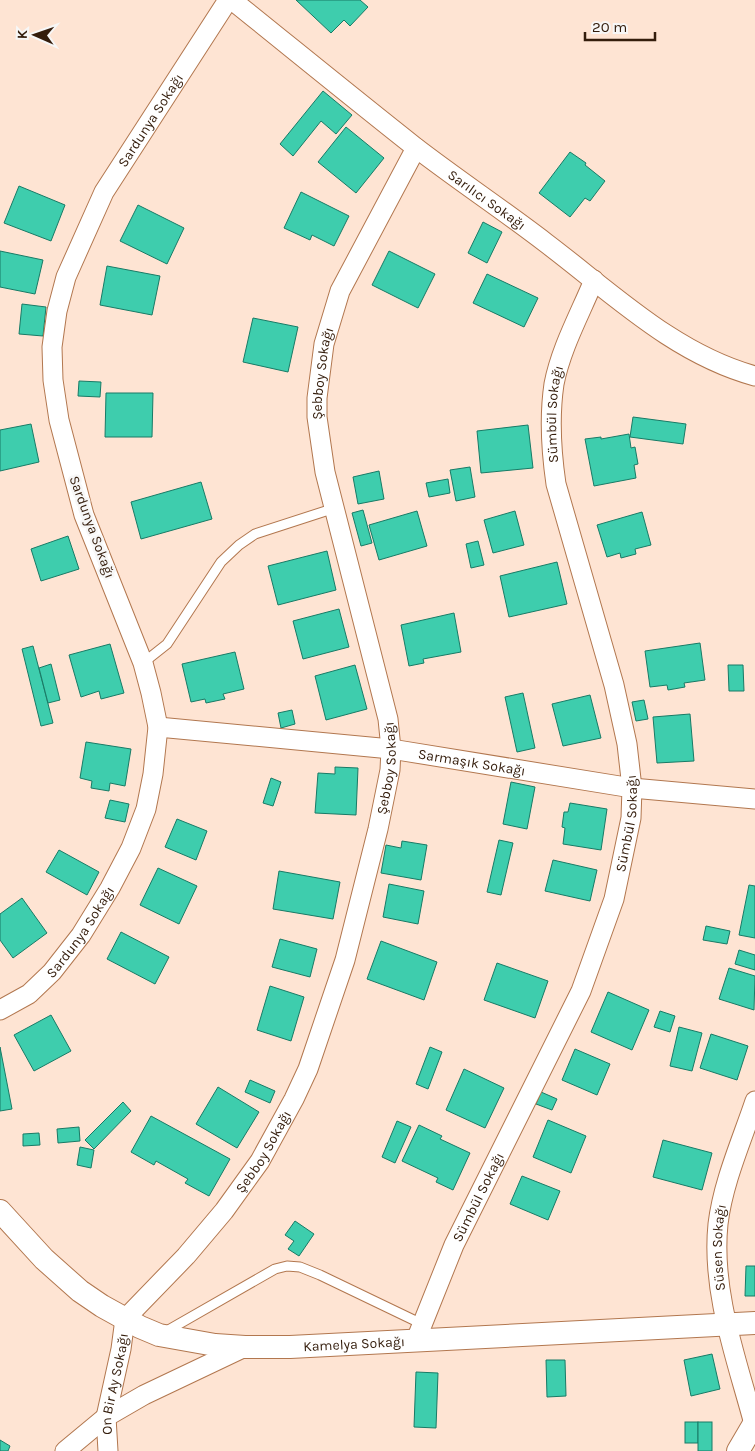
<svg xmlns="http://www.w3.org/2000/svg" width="755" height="1451" font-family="Karla,sans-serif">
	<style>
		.building { fill: #3ecdad; stroke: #187b66 }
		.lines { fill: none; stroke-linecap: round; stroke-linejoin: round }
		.service-casing { stroke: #b2774f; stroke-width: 11 }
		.minor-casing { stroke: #b2774f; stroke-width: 21 }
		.tertiary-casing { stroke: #b2774f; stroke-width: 24 }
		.service { stroke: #fff; stroke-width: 9 }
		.minor { stroke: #fff; stroke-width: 19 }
		.tertiary { stroke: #fff; stroke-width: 22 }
		.labels { text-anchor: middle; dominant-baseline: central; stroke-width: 5; stroke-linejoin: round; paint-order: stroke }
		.street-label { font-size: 14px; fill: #341d0c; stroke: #f7f7f7 }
	</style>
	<rect width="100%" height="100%" fill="#fee4d3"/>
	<!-- building -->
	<g class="building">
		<polygon points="296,0 360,0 368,7 350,26 344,20 331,33"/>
		<polygon points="323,91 352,115 336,134 321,121 293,156 280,144"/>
		<polygon points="346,127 384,158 356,193 318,162"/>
		<polygon points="570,152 586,163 585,165 605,181 590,201 585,198 570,217 539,193"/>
		<polygon points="19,186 65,205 51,241 4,223"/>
		<polygon points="301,192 349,216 334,246 312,235 310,240 284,228"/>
		<polygon points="138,205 184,228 167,264 120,241"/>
		<polygon points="483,222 502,232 487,263 468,253"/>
		<polygon points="0,251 43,260 35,294 0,287"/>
		<polygon points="389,251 435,274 418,308 372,285"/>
		<polygon points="107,266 160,276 152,315 100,305"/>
		<polygon points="487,274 538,298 524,327 473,303"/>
		<polygon points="22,304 46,307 43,336 19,334"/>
		<polygon points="253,318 298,327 288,372 243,362"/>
		<polygon points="79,381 101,382 100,397 78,396"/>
		<polygon points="106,393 153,393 152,437 105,437"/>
		<polygon points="633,417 686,424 683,444 630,437"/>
		<polygon points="31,424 39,462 0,471 0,430"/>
		<polygon points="528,425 533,468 481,473 477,431"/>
		<polygon points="629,434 631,448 635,447 638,464 634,465 636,478 594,486 585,439 601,437 601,439"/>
		<polygon points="470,467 475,497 456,501 450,470"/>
		<polygon points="379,471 384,499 358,504 353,477"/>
		<polygon points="448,479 450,493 429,497 426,483"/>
		<polygon points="201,482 212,519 141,539 131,502"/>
		<polygon points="363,510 372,543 361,546 352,513"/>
		<polygon points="417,511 427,546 379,560 369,525"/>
		<polygon points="515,511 524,545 493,553 484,520"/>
		<polygon points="642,512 651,545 635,549 636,554 621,558 620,553 607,557 597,525"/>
		<polygon points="68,536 79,569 41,581 31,549"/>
		<polygon points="478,541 484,565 471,568 466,544"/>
		<polygon points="327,551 336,590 278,605 268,566"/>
		<polygon points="557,562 567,604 509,617 500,576"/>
		<polygon points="339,609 349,647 303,659 293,621"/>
		<polygon points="454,613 461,652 423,659 424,663 409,666 401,625"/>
		<polygon points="700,643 705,680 684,683 685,687 668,690 667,685 650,687 645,651"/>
		<polygon points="110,644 124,693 101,699 99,691 81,697 69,655"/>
		<polygon points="33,646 53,723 41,726 22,649"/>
		<polygon points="235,652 244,689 223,694 225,699 206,703 205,699 191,702 182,664"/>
		<polygon points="51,664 60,700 48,703 39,668"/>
		<polygon points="355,665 367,709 326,720 315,676"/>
		<polygon points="728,665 743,665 744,691 729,691"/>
		<polygon points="523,693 535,748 517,752 505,697"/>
		<polygon points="590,695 601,738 563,746 552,704"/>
		<polygon points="644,700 648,719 636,721 632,702"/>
		<polygon points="292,710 295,724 281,728 278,713"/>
		<polygon points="690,714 694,761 657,763 653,717"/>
		<polygon points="86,742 131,749 125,786 110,783 109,791 91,788 92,781 80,778"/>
		<polygon points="335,767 358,768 356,815 315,813 318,773 335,774"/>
		<polygon points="271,778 281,782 273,806 263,803"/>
		<polygon points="511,782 535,787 527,829 503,824"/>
		<polygon points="110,800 129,804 125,822 105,818"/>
		<polygon points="570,803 607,809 601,850 563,844 565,828 562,827 564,812 568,812"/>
		<polygon points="177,819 207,831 196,860 165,847"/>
		<polygon points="499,840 513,843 501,895 487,892"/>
		<polygon points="402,841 427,845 421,880 381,873 386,845 401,848"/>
		<polygon points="59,850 99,872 87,895 46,872"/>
		<polygon points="553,860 597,870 590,901 545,891"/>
		<polygon points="158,868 197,886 179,924 140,905"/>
		<polygon points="279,871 340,882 333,919 273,909"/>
		<polygon points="389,884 424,891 418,924 383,917"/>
		<polygon points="749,885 755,886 755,938 739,935"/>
		<polygon points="22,898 47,933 13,958 0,940 0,914"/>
		<polygon points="706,926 730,931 727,944 703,940"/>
		<polygon points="121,932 169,957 155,984 107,959"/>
		<polygon points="280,939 317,949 310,977 272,967"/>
		<polygon points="381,941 437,962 424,1000 367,979"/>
		<polygon points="739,950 755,955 755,970 735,964"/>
		<polygon points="497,963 548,981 535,1018 484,1000"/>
		<polygon points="729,968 755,976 754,1010 719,999"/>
		<polygon points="270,986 304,997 291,1041 257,1030"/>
		<polygon points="608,992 649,1010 632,1050 591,1032"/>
		<polygon points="660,1011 675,1016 670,1032 654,1027"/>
		<polygon points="51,1015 71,1051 34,1071 14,1035"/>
		<polygon points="679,1027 702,1033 692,1071 670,1066"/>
		<polygon points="711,1034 748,1046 737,1080 700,1068"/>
		<polygon points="0,1047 12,1109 0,1111"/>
		<polygon points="430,1047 442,1052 428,1089 416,1084"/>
		<polygon points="575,1049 610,1064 597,1095 562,1080"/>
		<polygon points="464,1069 504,1088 485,1128 446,1110"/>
		<polygon points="250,1080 275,1091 270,1103 245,1092"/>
		<polygon points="218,1087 259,1112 237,1148 196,1124"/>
		<polygon points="541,1092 557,1099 552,1110 536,1104"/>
		<polygon points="123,1102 131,1111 94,1149 85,1140"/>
		<polygon points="151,1116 230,1159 209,1196 185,1183 188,1179 156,1161 154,1165 131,1152"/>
		<polygon points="548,1120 586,1136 571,1173 533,1157"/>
		<polygon points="397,1121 411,1127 395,1163 382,1157"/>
		<polygon points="419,1125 442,1136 440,1139 470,1153 453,1190 436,1182 438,1178 402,1161"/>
		<polygon points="79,1127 80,1141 58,1143 57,1129"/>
		<polygon points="39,1133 40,1145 23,1146 23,1134"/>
		<polygon points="663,1140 712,1153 702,1190 653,1177"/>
		<polygon points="80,1147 94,1150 91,1168 77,1165"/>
		<polygon points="522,1176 560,1191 548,1220 510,1204"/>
		<polygon points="295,1221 314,1234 299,1256 288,1249 294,1241 285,1235"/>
		<polygon points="746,1266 755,1266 755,1296 745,1296"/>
		<polygon points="712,1354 720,1389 691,1396 684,1360"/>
		<polygon points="546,1360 565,1360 566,1396 547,1397"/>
		<polygon points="416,1372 438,1373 436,1428 414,1427"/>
		<rect x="685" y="1422" width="13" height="21"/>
		<rect x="698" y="1422" width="14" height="29"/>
		<polygon points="0,1440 10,1446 8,1451 0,1451"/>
	</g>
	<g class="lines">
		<defs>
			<g id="service">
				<polyline points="143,663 167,644 221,562 239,545 255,534 335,508"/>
				<polyline points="165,1332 275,1269 287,1266 300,1267 320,1275 422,1324"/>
			</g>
			<g id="minor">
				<path id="s1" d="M232,0C293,49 353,98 415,147C458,180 503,210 546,243C611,292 674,354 755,376"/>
				<path id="s2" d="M158,727L391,749L632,788L755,799"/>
				<path id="s3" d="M0,1010L29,994L52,972L81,935L110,888L131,848L146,809L153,774L158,727L151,693L143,663L84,515L59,420L53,380L52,347L57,311L66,277L104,192L228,0"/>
				<path id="s4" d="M416,1340L454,1245L581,991L614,899L631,818L632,788L627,744L614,685L556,484C551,450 549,418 554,384C561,348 580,314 594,280"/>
				<path id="s5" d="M754,1424C737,1360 711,1292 718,1224C723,1182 742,1140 755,1101"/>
				<polyline points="65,1451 106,1417 144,1395 245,1347"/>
				<path id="s6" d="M108,1451L106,1417L121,1349L125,1319L186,1256L224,1211L260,1161L294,1099L308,1069L345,960L378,829L390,770L391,749L388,719L325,472L317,417V398L324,344L340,291L416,148"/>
			</g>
			<g id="tertiary">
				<path id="s7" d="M0,1211L44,1259L80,1291L102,1306L140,1327L159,1335L215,1345L245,1347H290L755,1323"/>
				<polyline points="738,1451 755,1422"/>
			</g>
		</defs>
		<!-- service casing -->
		<use href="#service" class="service-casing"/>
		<!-- minor casing -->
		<use href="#minor" class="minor-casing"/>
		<!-- tertiary casing -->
		<use href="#tertiary" class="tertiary-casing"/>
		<!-- service -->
		<use href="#service" class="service"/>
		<!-- minor -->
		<use href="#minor" class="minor"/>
		<!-- tertiary -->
		<use href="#tertiary" class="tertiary"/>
	</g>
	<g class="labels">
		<!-- street labels -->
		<g class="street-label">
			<text stroke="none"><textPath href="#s3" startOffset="984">Sardunya Sokağı</textPath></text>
			<text stroke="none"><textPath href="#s1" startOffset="324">Sarılıcı Sokağı</textPath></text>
			<text stroke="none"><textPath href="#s6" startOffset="1162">Şebboy Sokağı</textPath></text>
			<text stroke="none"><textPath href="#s4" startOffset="981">Sümbül Sokağı</textPath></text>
			<text transform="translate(92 527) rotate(70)">Sardunya Sokağı</text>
			<text stroke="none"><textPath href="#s2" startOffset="316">Sarmaşık Sokağı</textPath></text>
			<text stroke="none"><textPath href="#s6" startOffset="758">Şebboy Sokağı</textPath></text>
			<text stroke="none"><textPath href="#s4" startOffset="561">Sümbül Sokağı</textPath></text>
			<text stroke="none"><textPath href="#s3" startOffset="114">Sardunya Sokağı</textPath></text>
			<text stroke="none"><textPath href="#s6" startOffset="352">Şebboy Sokağı</textPath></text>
			<text stroke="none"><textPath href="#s4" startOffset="156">Sümbül Sokağı</textPath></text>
			<text stroke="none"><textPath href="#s5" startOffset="181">Süsen Sokağı</textPath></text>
			<text stroke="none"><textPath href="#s7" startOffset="400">Kamelya Sokağı</textPath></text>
			<text stroke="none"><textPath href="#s6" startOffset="68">On Bir Ay Sokağı</textPath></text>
		</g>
	</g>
	<!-- north arrow -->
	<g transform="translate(35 35) rotate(272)" stroke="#f7f7f7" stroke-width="4" paint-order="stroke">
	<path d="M0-4L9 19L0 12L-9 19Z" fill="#341d0c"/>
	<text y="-8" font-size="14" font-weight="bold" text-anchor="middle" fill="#341d0c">K</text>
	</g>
	<!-- scale -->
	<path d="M585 32v8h70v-8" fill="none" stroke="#341d0c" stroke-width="2.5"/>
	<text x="592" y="32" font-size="15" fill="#341d0c" stroke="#f7f7f7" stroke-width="4" paint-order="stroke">20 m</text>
</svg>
